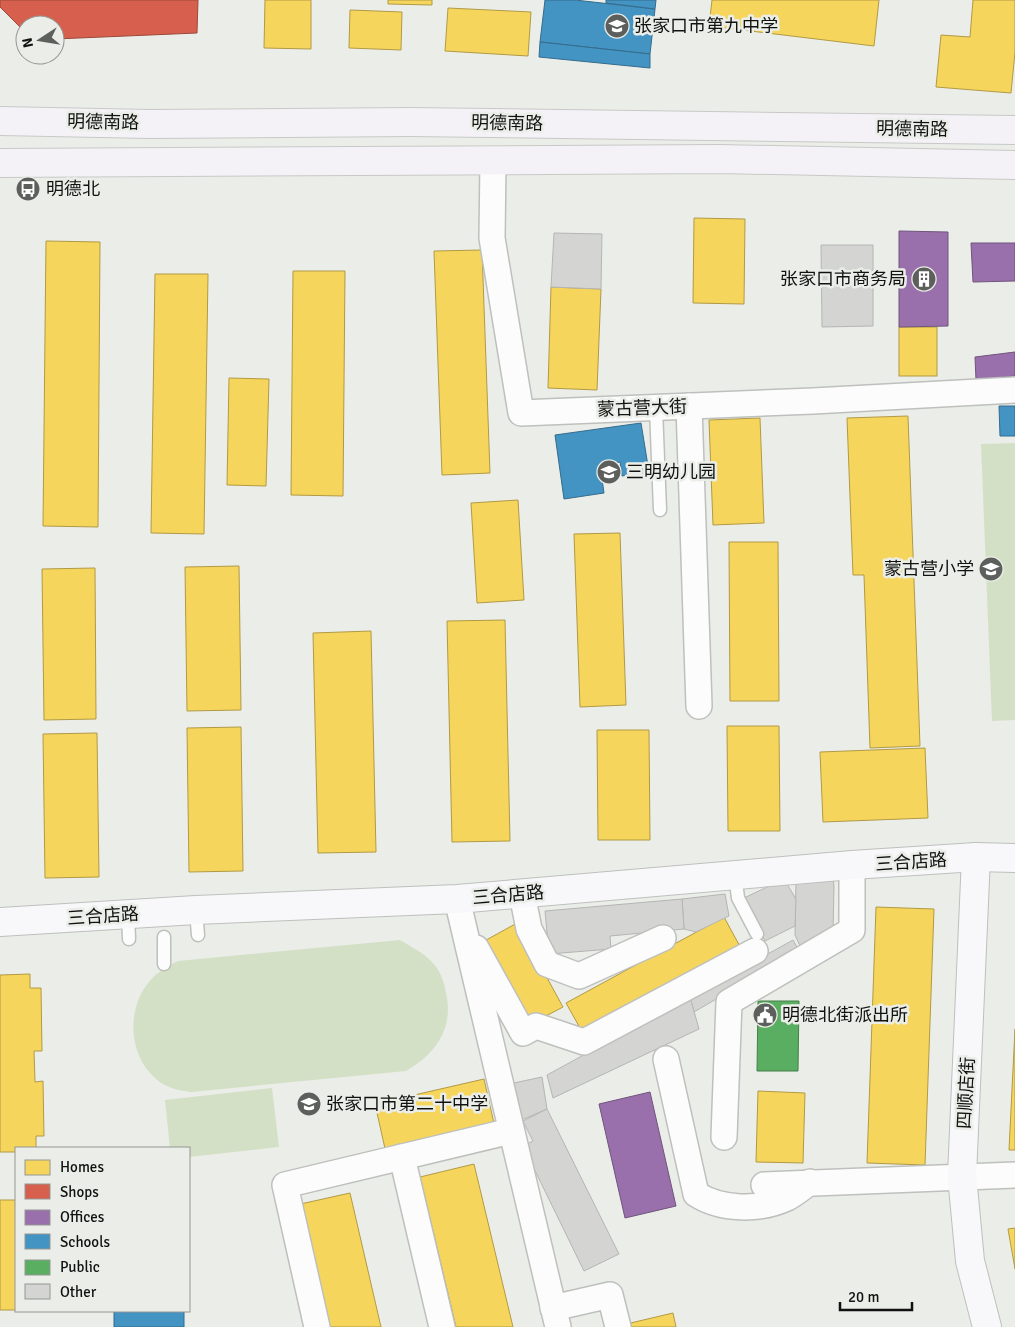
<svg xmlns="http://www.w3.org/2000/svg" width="1015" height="1327" font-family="Signika,'Noto Sans SC',sans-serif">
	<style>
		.green { fill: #d3e0c6 }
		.homes { fill: #f6d55c; stroke: #b19a45 }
		.shops { fill: #d6604d; stroke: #9b493b }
		.offices { fill: #9970ab; stroke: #70547c }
		.schools { fill: #4393c3; stroke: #346c8d }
		.public { fill: #5aae61; stroke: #447f49 }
		.building { fill: #d4d5d2; stroke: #b5b6b4 }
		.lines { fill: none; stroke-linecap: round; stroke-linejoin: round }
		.lane-casing { stroke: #bec0bd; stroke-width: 15 }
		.street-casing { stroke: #bec0bd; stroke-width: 28 }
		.secondary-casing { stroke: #bec0bd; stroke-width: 30 }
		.primary-casing { stroke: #c8c9c7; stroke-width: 30 }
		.lane { stroke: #fcfcfc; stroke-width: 12 }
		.street { stroke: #fcfcfc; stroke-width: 25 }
		.secondary { stroke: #f8f7f9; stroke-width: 28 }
		.primary { stroke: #f4f2f6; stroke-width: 28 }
		.labels { text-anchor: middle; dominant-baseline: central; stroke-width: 5; stroke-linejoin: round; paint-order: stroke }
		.poi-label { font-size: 18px; fill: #111210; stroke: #ebeee8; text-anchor: start }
		.street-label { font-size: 18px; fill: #111210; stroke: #ebeee8 }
	</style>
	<rect width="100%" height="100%" fill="#ebede9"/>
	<!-- green -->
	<g class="green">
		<polygon points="1015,443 1015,720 992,721 981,444"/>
		<path d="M400,940C411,947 423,952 432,962C440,970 444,981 446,993C454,1028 436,1054 406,1071L191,1092C178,1090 166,1088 156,1079C125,1053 126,998 158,973C164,968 171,964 178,961Z"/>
		<polygon points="272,1088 279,1147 189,1157 189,1148 170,1148 165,1100"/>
	</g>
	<!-- homes -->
	<g class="homes">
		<polygon points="265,0 311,0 311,49 264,48"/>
		<polygon points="388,0 432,0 432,5 388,4"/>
		<polygon points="712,0 879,0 874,46 709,26"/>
		<polygon points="973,0 1015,0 1015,52 1011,93 936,87 941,35 970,37"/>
		<polygon points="448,8 531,12 528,56 445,51"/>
		<polygon points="350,10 402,12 401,50 349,48"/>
		<polygon points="694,218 745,219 744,304 693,303"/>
		<polygon points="46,241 100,242 98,527 43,526"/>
		<polygon points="482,250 490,473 442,475 434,251"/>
		<polygon points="293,271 345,271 343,496 291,495"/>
		<polygon points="155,274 208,274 204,534 151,533"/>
		<polygon points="551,287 601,289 597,390 548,388"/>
		<rect x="899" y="327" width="38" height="49"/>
		<polygon points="229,378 269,379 266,486 227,485"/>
		<polygon points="908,416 920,746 870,748 864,575 853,575 847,418"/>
		<polygon points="760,418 764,523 713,525 709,420"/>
		<polygon points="518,500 524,600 477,603 471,503"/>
		<polygon points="620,533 626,705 580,707 574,534"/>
		<polygon points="729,542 778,542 779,701 730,701"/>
		<polygon points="239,566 241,710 187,711 185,567"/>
		<polygon points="95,568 96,719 44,720 42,569"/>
		<polygon points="505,620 510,841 452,842 447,621"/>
		<polygon points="371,631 376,852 318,853 313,633"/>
		<polygon points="727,726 779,726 780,831 728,831"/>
		<polygon points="241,727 243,871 189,872 187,728"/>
		<polygon points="597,730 649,730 650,840 598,840"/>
		<polygon points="97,733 99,877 45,878 43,734"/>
		<polygon points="925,748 928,818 823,822 820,752"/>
		<polygon points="876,907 934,909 925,1165 867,1163"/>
		<polygon points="724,917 743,952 585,1037 566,1003"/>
		<polygon points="517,923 563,1007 525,1027 479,944"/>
		<polygon points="30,974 30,988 41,988 42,1051 34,1051 35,1082 43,1081 44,1136 36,1136 36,1148 16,1148 16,1152 0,1152 0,975"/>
		<polygon points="1015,1029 1015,1150 1009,1150"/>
		<polygon points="484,1079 495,1128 386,1153 375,1104"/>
		<polygon points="758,1091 805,1093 803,1163 756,1162"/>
		<polygon points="474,1164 513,1327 456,1327 420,1177"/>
		<polygon points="350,1193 381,1327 324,1327 296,1205"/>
		<rect x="0" y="1200" width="16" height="110"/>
		<polygon points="1015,1228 1015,1269 1008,1229"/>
		<polygon points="673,1313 676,1327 622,1327 622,1325"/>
	</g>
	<!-- shops -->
	<polygon class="shops" points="0,0 198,0 197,33 55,39 55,25 25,25 25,32 0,7"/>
	<!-- offices -->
	<g class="offices">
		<polygon points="899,231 948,232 948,326 899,327"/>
		<polygon points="971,243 1015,243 1015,281 973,282"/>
		<polygon points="1015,352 1015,376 976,380 975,357"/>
		<polygon points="650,1092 676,1206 625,1218 599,1104"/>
	</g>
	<!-- schools -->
	<g class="schools">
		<polygon points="545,0 575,0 655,9 650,54 540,42"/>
		<polygon points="606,0 656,0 655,9 606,3"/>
		<polygon points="540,42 650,54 650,68 539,57"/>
		<polygon points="999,406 1015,406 1015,436 1000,436"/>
		<polygon points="641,423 649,472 622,476 620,462 600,465 604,493 564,499 555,435"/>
		<rect x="114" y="1311" width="70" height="16"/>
	</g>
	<!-- public -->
	<polygon class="public" points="758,1001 799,1001 798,1071 757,1071"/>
	<!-- building -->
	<g class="building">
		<polygon points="554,233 602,234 601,289 551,287"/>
		<polygon points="821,245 873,245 873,326 822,327"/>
		<polygon points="796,877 833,877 834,887 833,932 801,948 795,935"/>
		<polygon points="784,879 796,899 795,926 765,941 744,898"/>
		<polygon points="725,894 729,916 696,932 684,929 682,899"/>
		<polygon points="682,899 684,929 610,936 611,949 549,954 545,911"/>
		<polygon points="793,940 799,951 694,1012 690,997"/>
		<polygon points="690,997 699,1029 553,1098 547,1075"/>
		<polygon points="542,1077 547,1109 517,1122 509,1084"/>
		<polygon points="547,1109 619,1254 584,1271 523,1146 533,1141 523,1121"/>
	</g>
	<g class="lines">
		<defs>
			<g id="lane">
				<polyline points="656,408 660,510"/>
				<polyline points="735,874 738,898 757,934"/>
				<polyline points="196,910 198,935"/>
				<polyline points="128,915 129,939"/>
				<polyline points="164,937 164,964"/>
			</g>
			<g id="street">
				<polyline points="493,162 492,238 521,413 813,401 1015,390"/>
				<polyline points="689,406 699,706"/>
				<polyline points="522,894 529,929 547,964 579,976 663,938"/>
				<polyline points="457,899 558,1327"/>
				<polyline points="476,948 523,1033 536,1026 584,1042 755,951"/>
				<path d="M666,1059L696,1194C721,1210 759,1211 787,1198C795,1194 803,1187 810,1182"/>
				<polyline points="724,1137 729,1002 852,930 852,865"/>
				<polyline points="402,1157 442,1327"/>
				<polyline points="764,1185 1015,1175"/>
				<polyline points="553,1308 610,1295 618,1327"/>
				<polyline points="317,1327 285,1185 511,1131"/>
			</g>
			<g id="secondary">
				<polyline points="976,857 962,1176 970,1261 987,1327"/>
				<polyline points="0,922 196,910 457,899 852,865 976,857 1015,858"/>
			</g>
			<g id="primary">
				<polyline points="0,121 150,124 411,122 1015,130"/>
				<polyline points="0,163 720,159 1015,165"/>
			</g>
		</defs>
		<!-- lane casing -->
		<use href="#lane" class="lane-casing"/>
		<!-- street casing -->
		<use href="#street" class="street-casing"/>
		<!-- secondary casing -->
		<use href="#secondary" class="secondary-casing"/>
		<!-- primary casing -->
		<use href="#primary" class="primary-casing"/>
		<!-- lane -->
		<use href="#lane" class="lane"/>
		<!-- street -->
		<use href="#street" class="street"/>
		<!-- secondary -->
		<use href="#secondary" class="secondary"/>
		<!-- primary -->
		<use href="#primary" class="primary"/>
	</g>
	<!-- icons -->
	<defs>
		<symbol id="school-disc" viewBox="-11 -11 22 22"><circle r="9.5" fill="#5d5f5c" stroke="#ebeee8"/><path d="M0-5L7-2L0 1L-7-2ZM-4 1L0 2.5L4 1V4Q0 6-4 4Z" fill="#fff"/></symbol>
		<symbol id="bus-disc" viewBox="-11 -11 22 22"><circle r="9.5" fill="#5d5f5c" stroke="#ebeee8"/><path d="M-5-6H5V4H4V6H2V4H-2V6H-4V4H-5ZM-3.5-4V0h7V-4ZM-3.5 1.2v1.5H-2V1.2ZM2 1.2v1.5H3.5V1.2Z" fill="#fff"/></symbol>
		<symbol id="building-disc" viewBox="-11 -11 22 22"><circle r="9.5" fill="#5d5f5c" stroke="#ebeee8"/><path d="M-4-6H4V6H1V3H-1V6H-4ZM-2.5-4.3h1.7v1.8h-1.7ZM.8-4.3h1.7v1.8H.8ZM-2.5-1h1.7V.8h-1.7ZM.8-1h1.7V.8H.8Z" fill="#fff"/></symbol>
		<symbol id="civic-disc" viewBox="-11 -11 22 22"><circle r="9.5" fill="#5d5f5c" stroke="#ebeee8"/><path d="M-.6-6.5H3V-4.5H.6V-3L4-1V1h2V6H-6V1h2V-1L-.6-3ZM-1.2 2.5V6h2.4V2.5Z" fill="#fff"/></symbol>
	</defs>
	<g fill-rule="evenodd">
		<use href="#school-disc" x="603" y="12" width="28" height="28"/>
		<use href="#bus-disc" x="14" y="175" width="28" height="28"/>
		<use href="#building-disc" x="910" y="265" width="28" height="28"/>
		<use href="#school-disc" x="595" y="458" width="28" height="28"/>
		<use href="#school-disc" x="977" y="555" width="28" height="28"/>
		<use href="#civic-disc" x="751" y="1001" width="28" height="28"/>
		<use href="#school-disc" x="295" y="1090" width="28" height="28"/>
	</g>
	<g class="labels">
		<!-- poi labels -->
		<g class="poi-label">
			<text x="634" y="26">张家口市第九中学</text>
			<text x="46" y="189">明德北</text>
			<text x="906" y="279" text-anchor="end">张家口市商务局</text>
			<text x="626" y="472">三明幼儿园</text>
			<text x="974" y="569" text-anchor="end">蒙古营小学</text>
			<text x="782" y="1015">明德北街派出所</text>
			<text x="326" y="1104">张家口市第二十中学</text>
		</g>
		<!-- street labels -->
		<g class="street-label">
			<text transform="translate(103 122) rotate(1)">明德南路</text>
			<text transform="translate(507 123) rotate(1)">明德南路</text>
			<text transform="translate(912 129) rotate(1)">明德南路</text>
			<text transform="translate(642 408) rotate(-2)">蒙古营大街</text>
			<text transform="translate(911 862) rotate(-4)">三合店路</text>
			<text transform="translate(508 895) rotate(-5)">三合店路</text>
			<text transform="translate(103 916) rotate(-4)">三合店路</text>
			<text transform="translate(966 1093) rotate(-87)">四顺店街</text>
		</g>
	</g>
	<!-- legend -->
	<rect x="15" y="1147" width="175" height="165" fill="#ebeee8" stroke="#949692"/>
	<rect x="25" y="1160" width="25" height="15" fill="#f6d55c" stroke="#949692"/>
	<text x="60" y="1172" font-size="15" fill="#111210">Homes</text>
	<rect x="25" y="1184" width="25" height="15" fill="#d6604d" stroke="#949692"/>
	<text x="60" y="1197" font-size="15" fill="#111210">Shops</text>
	<rect x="25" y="1210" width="25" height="15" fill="#9970ab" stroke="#949692"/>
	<text x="60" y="1222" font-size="15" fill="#111210">Offices</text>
	<rect x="25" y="1234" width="25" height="15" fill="#4393c3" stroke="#949692"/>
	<text x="60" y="1247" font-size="15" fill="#111210">Schools</text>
	<rect x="25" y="1260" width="25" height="15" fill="#5aae61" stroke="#949692"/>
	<text x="60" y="1272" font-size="15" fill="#111210">Public</text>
	<rect x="25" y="1284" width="25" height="15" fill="#d4d5d2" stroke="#949692"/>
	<text x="60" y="1297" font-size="15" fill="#111210">Other</text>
	<!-- north arrow -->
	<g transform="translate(40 40) rotate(258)"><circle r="24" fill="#ebeee8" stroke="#949692"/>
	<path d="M0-4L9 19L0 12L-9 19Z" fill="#5d5f5c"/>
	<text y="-8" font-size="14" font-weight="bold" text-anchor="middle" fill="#111210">N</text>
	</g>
	<!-- scale -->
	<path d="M840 1302v8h72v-8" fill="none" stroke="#111210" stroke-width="2.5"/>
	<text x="848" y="1302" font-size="15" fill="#111210" stroke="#ebeee8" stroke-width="4" paint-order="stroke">20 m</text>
</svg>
